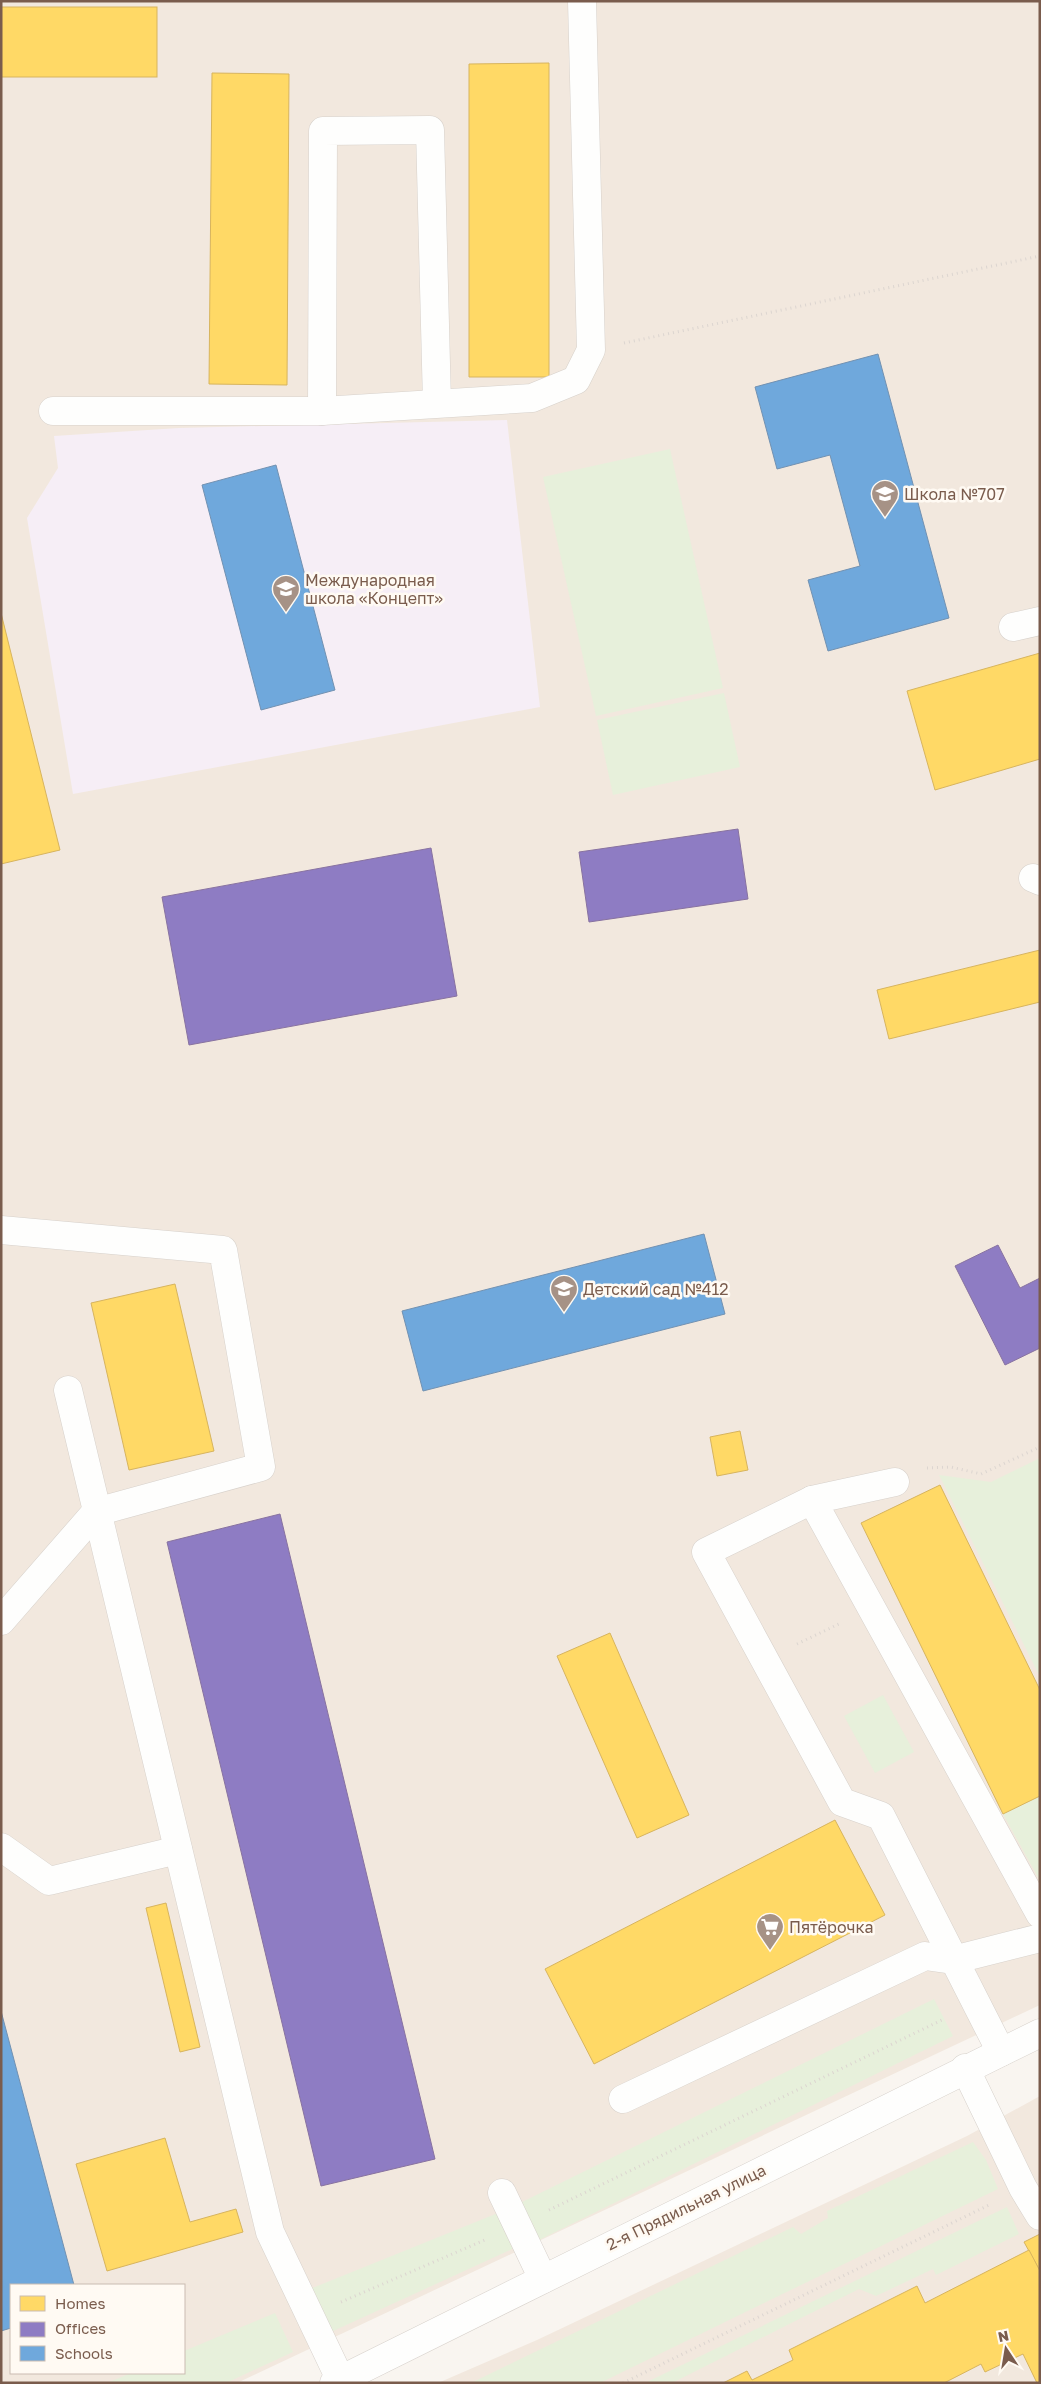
<svg xmlns="http://www.w3.org/2000/svg" width="1041" height="2384" font-family="'Golos Text',sans-serif">
	<style>
		.residential { fill: #f2e8de; fill-rule: evenodd }
		.education { fill: #f6eef6 }
		.green { fill: #e7f0db }
		.homes { fill: #ffd966; stroke: #d7b45e }
		.offices { fill: #8e7cc3; stroke: #8872a0 }
		.schools { fill: #6fa8dc; stroke: #7291b1 }
		.lines { fill: none; stroke-linecap: round; stroke-linejoin: round }
		.minor-casing { stroke: #d7d1cb; stroke-width: 29 }
		.path { stroke: #dcd5d0; stroke-width: 3; stroke-dasharray: 1 4; stroke-linecap: butt }
		.minor { stroke: #fefefd; stroke-width: 28 }
		.labels { text-anchor: middle; dominant-baseline: central; stroke-width: 5; stroke-linejoin: round; paint-order: stroke }
		.poi-label { font-size: 16px; fill: #7a5c4d; stroke: #fffaf3; text-anchor: start }
		.street-label { font-size: 16px; fill: #7a5c4d; stroke: #fffaf3 }
	</style>
	<rect width="100%" height="100%" fill="#f9f5f0"/>
	<!-- residential -->
	<g class="residential">
		<path d="M1,1H1040V2005L237,2383H1ZM11,2285H184V2373H11Z"/>
		<polygon points="1040,2096 1040,2383 438,2383 537,2340 967,2136"/>
	</g>
	<!-- education -->
	<polygon class="education" points="507,420 540,707 73,794 27,518 58,468 54,436 179,428"/>
	<!-- green -->
	<g class="green">
		<polygon points="670,449 723,688 596,716 543,477"/>
		<polygon points="724,693 740,767 613,795 597,720"/>
		<polygon points="1040,1458 1040,1677 939,1475 991,1482"/>
		<polygon points="883,1695 914,1752 875,1773 844,1716"/>
		<polygon points="1040,1796 1040,1881 1003,1814"/>
		<polygon points="934,1999 953,2036 535,2242 516,2205"/>
		<polygon points="973,2142 986,2160 998,2189 600,2383 471,2383 793,2227 801,2234 828,2218 827,2211"/>
		<polygon points="1007,2207 1019,2234 936,2275 933,2269 876,2296 859,2289 672,2383 645,2383"/>
		<polygon points="503,2211 521,2245 331,2332 310,2289"/>
		<polygon points="275,2313 293,2352 226,2383 107,2383 131,2373 184,2373 184,2351"/>
	</g>
	<!-- homes -->
	<g class="homes">
		<rect x="1" y="7" width="156" height="70"/>
		<polygon points="549,63 549,377 469,377 469,64"/>
		<polygon points="212,73 289,74 287,385 209,384"/>
		<polygon points="1,613 60,850 1,864"/>
		<polygon points="1040,653 1040,759 935,790 907,691"/>
		<polygon points="1040,950 1040,1002 889,1039 877,990"/>
		<polygon points="175,1284 214,1451 129,1470 91,1303"/>
		<polygon points="740,1431 748,1470 717,1476 710,1437"/>
		<polygon points="940,1485 1040,1690 1040,1796 1003,1814 861,1523"/>
		<polygon points="610,1633 689,1815 637,1838 557,1656"/>
		<polygon points="835,1820 885,1915 594,2064 545,1969"/>
		<polygon points="166,1903 200,2047 180,2052 146,1908"/>
		<polygon points="165,2138 190,2222 236,2209 243,2232 107,2271 76,2164"/>
		<polygon points="1040,2234 1040,2271 1024,2242"/>
		<polygon points="1029,2250 1040,2271 1040,2383 1037,2383 1023,2354 985,2372 981,2364 944,2383 723,2383 747,2371 752,2380 793,2360 789,2350 917,2286 925,2303"/>
	</g>
	<!-- offices -->
	<g class="offices">
		<polygon points="738,829 748,899 589,922 579,852"/>
		<polygon points="431,848 457,996 189,1045 162,897"/>
		<polygon points="998,1245 1020,1288 1040,1278 1040,1348 1005,1365 955,1266"/>
		<polygon points="280,1514 435,2159 321,2186 167,1542"/>
	</g>
	<!-- schools -->
	<g class="schools">
		<polygon points="878,354 949,618 828,651 808,580 860,566 830,455 777,469 755,387"/>
		<polygon points="276,465 335,690 261,710 202,485"/>
		<polygon points="704,1234 725,1314 423,1391 402,1311"/>
		<polygon points="1,2011 74,2285 11,2285 11,2328 1,2331"/>
	</g>
	<g class="lines">
		<defs>
			<g id="minor">
				<polyline points="53,411 322,411 532,398 576,380 591,350 582,1"/>
				<polyline points="322,411 323,131 430,130 437,403"/>
				<polyline points="1013,627 1040,621"/>
				<polyline points="1033,878 1040,881"/>
				<polyline points="1,1230 223,1250 261,1467 96,1512 1,1621"/>
				<polyline points="68,1390 270,2232 342,2383"/>
				<polyline points="895,1482 812,1500 1040,1914"/>
				<polyline points="812,1500 706,1552 842,1802 881,1816 1001,2052"/>
				<polyline points="1,1847 49,1881 178,1850"/>
				<polyline points="965,2068 1023,2188 1040,2216"/>
				<polyline points="623,2099 925,1956 953,1960 1040,1938"/>
				<polyline points="502,2193 543,2279"/>
				<polyline points="334,2383 1040,2033"/>
			</g>
		</defs>
		<!-- minor casing -->
		<use href="#minor" class="minor-casing"/>
		<!-- path -->
		<g class="path">
			<polyline points="624,343 1040,256"/>
			<polyline points="927,1468 951,1467 981,1474 1040,1447"/>
			<polyline points="797,1644 841,1623"/>
			<polyline points="549,2210 944,2019"/>
			<polyline points="341,2302 487,2239"/>
			<polyline points="623,2383 991,2204"/>
		</g>
		<!-- minor -->
		<use href="#minor" class="minor"/>
	</g>
	<!-- icons -->
	<defs>
		<symbol id="school-pin" viewBox="-11 -11 22 30"><path d="M0 17L-7.5 6A9.5 9.5 0 1 1 7.5 6Z" fill="#a69286" stroke="#fffaf3"/><path d="M0-5L7-2L0 1L-7-2ZM-4 1L0 2.5L4 1V4Q0 6-4 4Z" fill="#fff"/></symbol>
		<symbol id="supermarket-pin" viewBox="-11 -11 22 30"><path d="M0 17L-7.5 6A9.5 9.5 0 1 1 7.5 6Z" fill="#a69286" stroke="#fffaf3"/><path d="M-6-5.5h2.5l.6 2H6L4.5 2H-2.5L-4.4-4H-6ZM-1.5 3.2a1.3 1.3 0 1 0 .1 0ZM3 3.2a1.3 1.3 0 1 0 .1 0Z" fill="#fff"/></symbol>
	</defs>
	<g fill-rule="evenodd">
		<use href="#school-pin" x="869" y="478" width="32" height="43"/>
		<use href="#school-pin" x="270" y="573" width="32" height="43"/>
		<use href="#school-pin" x="548" y="1273" width="32" height="43"/>
		<use href="#supermarket-pin" x="754" y="1911" width="32" height="43"/>
	</g>
	<g class="labels">
		<!-- poi labels -->
		<g class="poi-label">
			<text x="904" y="494">Школа №707</text>
			<text x="305" y="580">Международная<tspan x="305" dy="18">школа «Концепт»</tspan></text>
			<text x="583" y="1289">Детский сад №412</text>
			<text x="789" y="1927">Пятёрочка</text>
		</g>
		<!-- street labels -->
		<g class="street-label">
			<text transform="translate(686 2207) rotate(-26)">2-я Прядильная улица</text>
		</g>
	</g>
	<!-- border -->
	<rect width="1041" height="2384" fill="none" stroke="#7a5c4d" stroke-width="5"/>
	<!-- legend -->
	<rect x="10" y="2284" width="175" height="90" fill="#fffaf3" stroke="#cabbb1"/>
	<rect x="20" y="2296" width="25" height="15" fill="#ffd966" stroke="#cabbb1"/>
	<text x="55" y="2309" font-size="15" fill="#7a5c4d">Homes</text>
	<rect x="20" y="2322" width="25" height="15" fill="#8e7cc3" stroke="#cabbb1"/>
	<text x="55" y="2334" font-size="15" fill="#7a5c4d">Offices</text>
	<rect x="20" y="2346" width="25" height="15" fill="#6fa8dc" stroke="#cabbb1"/>
	<text x="55" y="2359" font-size="15" fill="#7a5c4d">Schools</text>
	<!-- north arrow -->
	<g transform="translate(1006 2349) rotate(348)" stroke="#fffaf3" stroke-width="4" paint-order="stroke">
	<path d="M0-4L9 19L0 12L-9 19Z" fill="#7a5c4d"/>
	<text y="-8" font-size="14" font-weight="bold" text-anchor="middle" fill="#7a5c4d">N</text>
	</g>
</svg>
